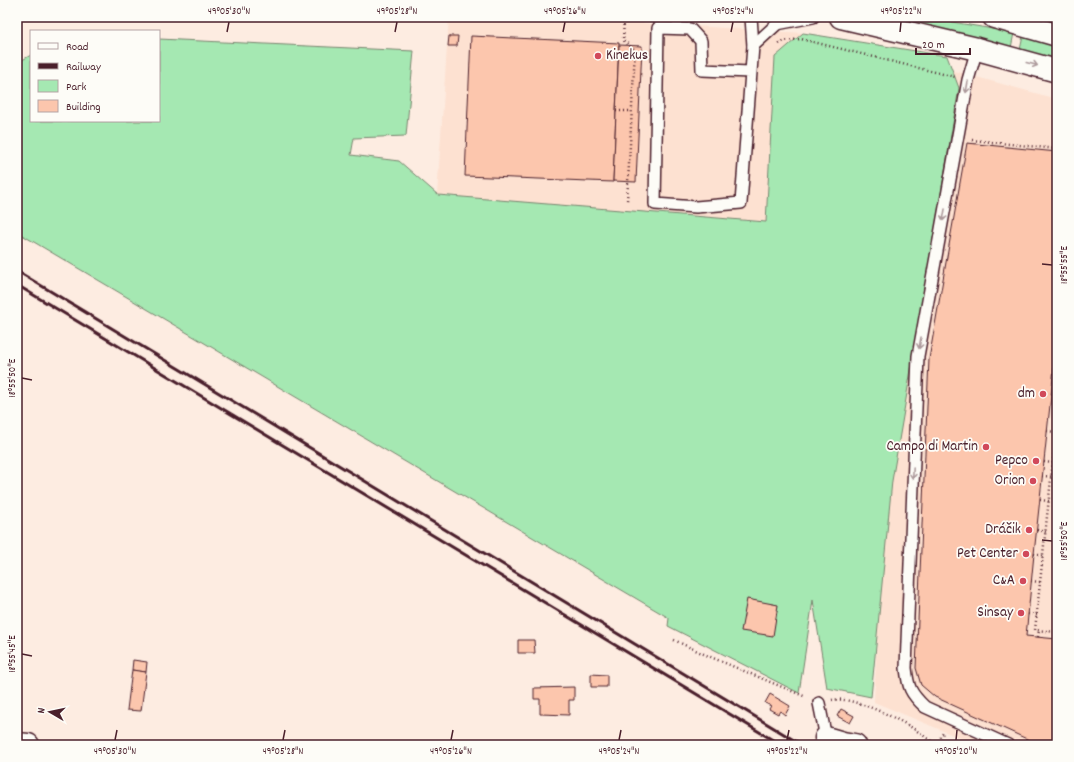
<svg xmlns="http://www.w3.org/2000/svg" width="1074" height="762" font-family="Dekko,sans-serif">
	<style>
		.built { fill: #fde1d1 }
		.green { fill: #a5e8b2; stroke: #78846e }
		.building { fill: #fcc6ad; stroke: #4a1f2b }
		.lines { fill: none; stroke-linecap: round; stroke-linejoin: round }
		.service-casing { stroke: #4a1f2b; stroke-width: 14 }
		.minor-casing { stroke: #4a1f2b; stroke-width: 25 }
		.tertiary-casing { stroke: #4a1f2b; stroke-width: 25 }
		.primary-casing { stroke: #4a1f2b; stroke-width: 25 }
		.path { stroke: #4a1f2b; stroke-width: 2.5; stroke-dasharray: 1 3; stroke-linecap: butt }
		.service { stroke: #fdfcf7; stroke-width: 11 }
		.minor { stroke: #fdfcf7; stroke-width: 22 }
		.tertiary { stroke: #fdfcf7; stroke-width: 22 }
		.primary { stroke: #fdfcf7; stroke-width: 22 }
		.rail { stroke: #4a1f2b; stroke-width: 3 }
		.oneway { stroke: #ac999b }
		.ticks { fill: none; stroke: #4a1f2b; stroke-width: 1.5 }
		.poi-dot { fill: #d1495b; stroke: #fdfcf7; stroke-width: 1.5 }
		.labels { text-anchor: middle; dominant-baseline: central; stroke-width: 3.5; stroke-linejoin: round; paint-order: stroke }
		.poi-label { font-size: 15px; fill: #4a1f2b; stroke: #fdfcf7; text-anchor: end }
		.neatline { fill: none; stroke: #4a1f2b; stroke-width: 1.5 }
		.ticks-label { font-size: 10px; text-anchor: middle; fill: #4a1f2b }
	</style>
	<rect width="100%" height="100%" fill="#fdece1"/>
	<filter id="ink" filterUnits="userSpaceOnUse"><feTurbulence type="fractalNoise" baseFrequency=".025" numOctaves="2"/><feDisplacementMap in="SourceGraphic" scale="8" xChannelSelector="R" yChannelSelector="G"/><feConvolveMatrix kernelMatrix="1 2 1 2 8 2 1 2 1" color-interpolation-filters="sRGB"/></filter>
	<g filter="url(#ink)">
		<!-- built -->
		<g class="built">
			<polygon points="449,17 551,17 803,33 775,58 766,222 437,195"/>
			<polygon points="940,67 1057,99 1057,745 977,745 874,702 894,276"/>
		</g>
		<!-- green -->
		<g class="green">
			<polygon points="889,17 923,17 993,29 1014,33 1011,48"/>
			<polygon points="803,33 947,56 959,88 892,481 871,697 827,688 813,600 799,693 668,626 669,618 17,232 17,63 31,55 31,121 159,121 159,39 414,51 406,136 354,138 351,155 399,161 438,195 766,222 775,57"/>
			<polygon points="1023,36 1057,46 1057,60 1020,50"/>
		</g>
		<!-- building -->
		<g class="building">
			<polygon points="449,36 458,36 457,46 448,46"/>
			<polygon points="471,36 619,43 613,182 465,176"/>
			<polygon points="619,45 642,46 636,182 613,181"/>
			<polygon points="967,143 1057,152 1057,340 1034,554 1026,636 1057,639 1057,745 1040,745 935,697 921,685 916,668 929,359"/>
			<polygon points="747,599 778,605 773,636 741,631"/>
			<polygon points="518,640 534,640 535,653 518,653"/>
			<polygon points="133,660 147,662 146,672 132,670"/>
			<polygon points="132,670 146,672 141,711 127,710"/>
			<polygon points="591,674 607,675 607,687 591,687"/>
			<polygon points="574,687 574,700 569,700 569,715 540,714 540,699 534,699 534,688"/>
			<polygon points="770,694 790,706 785,715 780,711 778,714 769,709 771,706 765,703"/>
			<polygon points="841,709 854,716 850,723 837,716"/>
		</g>
		<g class="lines">
			<defs>
				<g id="service">
					<polyline points="753,46 777,24 813,17"/>
					<path d="M977,49L968,80L918,356L906,668C908,687 910,693 925,707L1008,745"/>
					<polyline points="750,72 702,70 701,41 690,29 658,28 655,204 696,207 741,203 753,46 751,17"/>
					<polyline points="819,703 826,738"/>
				</g>
				<polyline id="minor" points="826,738 843,743 855,745"/>
				<polyline id="tertiary" points="17,744 28,745"/>
				<g id="primary">
					<polyline points="841,17 977,49 1057,71"/>
					<polyline points="994,17 1057,35"/>
				</g>
			</defs>
			<!-- service casing -->
			<use href="#service" class="service-casing"/>
			<!-- minor casing -->
			<use href="#minor" class="minor-casing"/>
			<!-- tertiary casing -->
			<use href="#tertiary" class="tertiary-casing"/>
			<!-- primary casing -->
			<use href="#primary" class="primary-casing"/>
			<!-- path -->
			<g class="path">
				<polyline points="624,17 623,40 635,50 627,202"/>
				<polyline points="779,44 784,41 801,39 955,77"/>
				<polyline points="616,111 632,111"/>
				<polyline points="972,140 1057,149"/>
				<polyline points="1055,358 1057,358"/>
				<polyline points="1051,394 1057,395"/>
				<polyline points="1057,422 1035,630 1057,632"/>
				<polyline points="1047,431 1056,432"/>
				<polyline points="1044,462 1053,463"/>
				<polyline points="1042,476 1057,477"/>
				<polyline points="1040,500 1049,501"/>
				<polyline points="1037,530 1046,532"/>
				<polyline points="1034,554 1043,556"/>
				<polyline points="1031,581 1040,582"/>
				<polyline points="1028,614 1037,615"/>
				<polyline points="1038,637 1039,630"/>
				<polyline points="674,640 706,655 806,697"/>
				<path d="M832,700C852,696 897,718 914,729C922,734 929,740 937,745"/>
				<polyline points="937,745 944,731"/>
			</g>
			<!-- service -->
			<use href="#service" class="service"/>
			<!-- minor -->
			<use href="#minor" class="minor"/>
			<!-- tertiary -->
			<use href="#tertiary" class="tertiary"/>
			<!-- primary -->
			<use href="#primary" class="primary"/>
			<!-- rail -->
			<g class="rail">
				<polyline points="17,271 802,745"/>
				<polyline points="17,285 781,745"/>
			</g>
		</g>
		<!-- one-way arrows -->
		<defs><path id="oneway-shaft" d="M-6 0H5M1.5-3L5.5 0L1.5 3" fill="none" stroke-width="1.6" stroke-linecap="round" stroke-linejoin="round"/></defs>
		<g class="oneway">
			<use href="#oneway-shaft" transform="translate(1032 64) rotate(15)"/>
			<use href="#oneway-shaft" transform="translate(967 87) rotate(100)"/>
			<use href="#oneway-shaft" transform="translate(944 215) rotate(100)"/>
			<use href="#oneway-shaft" transform="translate(920 343) rotate(100)"/>
			<use href="#oneway-shaft" transform="translate(913 473) rotate(92)"/>
		</g>
	</g>
	<!-- ticks -->
	<path class="ticks" d="M227,32L229,22M395,32L397,22M563,32L565,22M731,32L733,22M900,32L901,22M1042,264L1052,265M22,378L32,380M1042,540L1052,541M22,654L32,656M115,740L117,730M283,740L285,730M451,740L453,730M619,740L621,730M787,740L789,730M956,740L957,730"/>
	<!-- markers -->
	<g class="poi-dot">
		<circle cx="598" cy="56" r="4"/>
		<circle cx="1043" cy="394" r="4"/>
		<circle cx="986" cy="447" r="4"/>
		<circle cx="1036" cy="461" r="4"/>
		<circle cx="1033" cy="481" r="4"/>
		<circle cx="1029" cy="530" r="4"/>
		<circle cx="1026" cy="554" r="4"/>
		<circle cx="1023" cy="581" r="4"/>
		<circle cx="1021" cy="613" r="4"/>
	</g>
	<g class="labels">
		<!-- poi labels -->
		<g class="poi-label">
			<text x="606" y="56" text-anchor="start">Kinekus</text>
			<text x="1035" y="394">dm</text>
			<text x="978" y="447">Campo di Martin</text>
			<text x="1028" y="461">Pepco</text>
			<text x="1025" y="481">Orion</text>
			<text x="1021" y="530">Dráčik</text>
			<text x="1018" y="554">Pet Center</text>
			<text x="1015" y="581">C&amp;A</text>
			<text x="1013" y="613">Sinsay</text>
		</g>
	</g>
	<!-- margin -->
	<rect width="1074" height="762" fill="none" stroke="#fdfcf7" stroke-width="44"/>
	<!-- legend -->
	<rect x="30" y="30" width="130" height="92" fill="#fdfcf7" stroke="#b5a4a5"/>
	<rect x="38" y="43" width="20" height="6" fill="#fdfcf7" stroke="#b5a4a5"/>
	<text x="66" y="50" font-size="12" fill="#4a1f2b">Road</text>
	<rect x="38" y="63" width="20" height="6" fill="#4a1f2b" stroke="#b5a4a5"/>
	<text x="66" y="70" font-size="12" fill="#4a1f2b">Railway</text>
	<rect x="38" y="80" width="20" height="12" fill="#a5e8b2" stroke="#b5a4a5"/>
	<text x="66" y="90" font-size="12" fill="#4a1f2b">Park</text>
	<rect x="38" y="100" width="20" height="12" fill="#fcc6ad" stroke="#b5a4a5"/>
	<text x="66" y="110" font-size="12" fill="#4a1f2b">Building</text>
	<!-- north arrow -->
	<g transform="translate(50 712) rotate(279)" stroke="#fdfcf7" stroke-width="3" paint-order="stroke">
	<path d="M0-3L7 15L0 10L-7 15Z" fill="#4a1f2b"/>
	<text y="-6" font-size="11" font-weight="bold" text-anchor="middle" fill="#4a1f2b">N</text>
	</g>
	<!-- scale -->
	<path d="M916 48v6h54v-6" fill="none" stroke="#4a1f2b" stroke-width="2"/>
	<text x="922" y="48" font-size="12" fill="#4a1f2b" stroke="#fdfcf7" stroke-width="3" paint-order="stroke">20 m</text>
	<rect x="22" y="22" width="1030" height="718" class="neatline"/>
	<g class="ticks-label">
		<text x="229" y="14">49°05'30"N</text>
		<text x="397" y="14">49°05'28"N</text>
		<text x="565" y="14">49°05'26"N</text>
		<text x="733" y="14">49°05'24"N</text>
		<text x="901" y="14">49°05'22"N</text>
		<text transform="translate(1063 265) rotate(-90)" y="4">18°55'55"E</text>
		<text transform="translate(11 378) rotate(-90)" y="4">18°55'50"E</text>
		<text transform="translate(1063 541) rotate(-90)" y="4">18°55'50"E</text>
		<text transform="translate(11 654) rotate(-90)" y="4">18°55'45"E</text>
		<text x="115" y="754">49°05'30"N</text>
		<text x="283" y="754">49°05'28"N</text>
		<text x="451" y="754">49°05'26"N</text>
		<text x="619" y="754">49°05'24"N</text>
		<text x="787" y="754">49°05'22"N</text>
		<text x="956" y="754">49°05'20"N</text>
	</g>
</svg>
